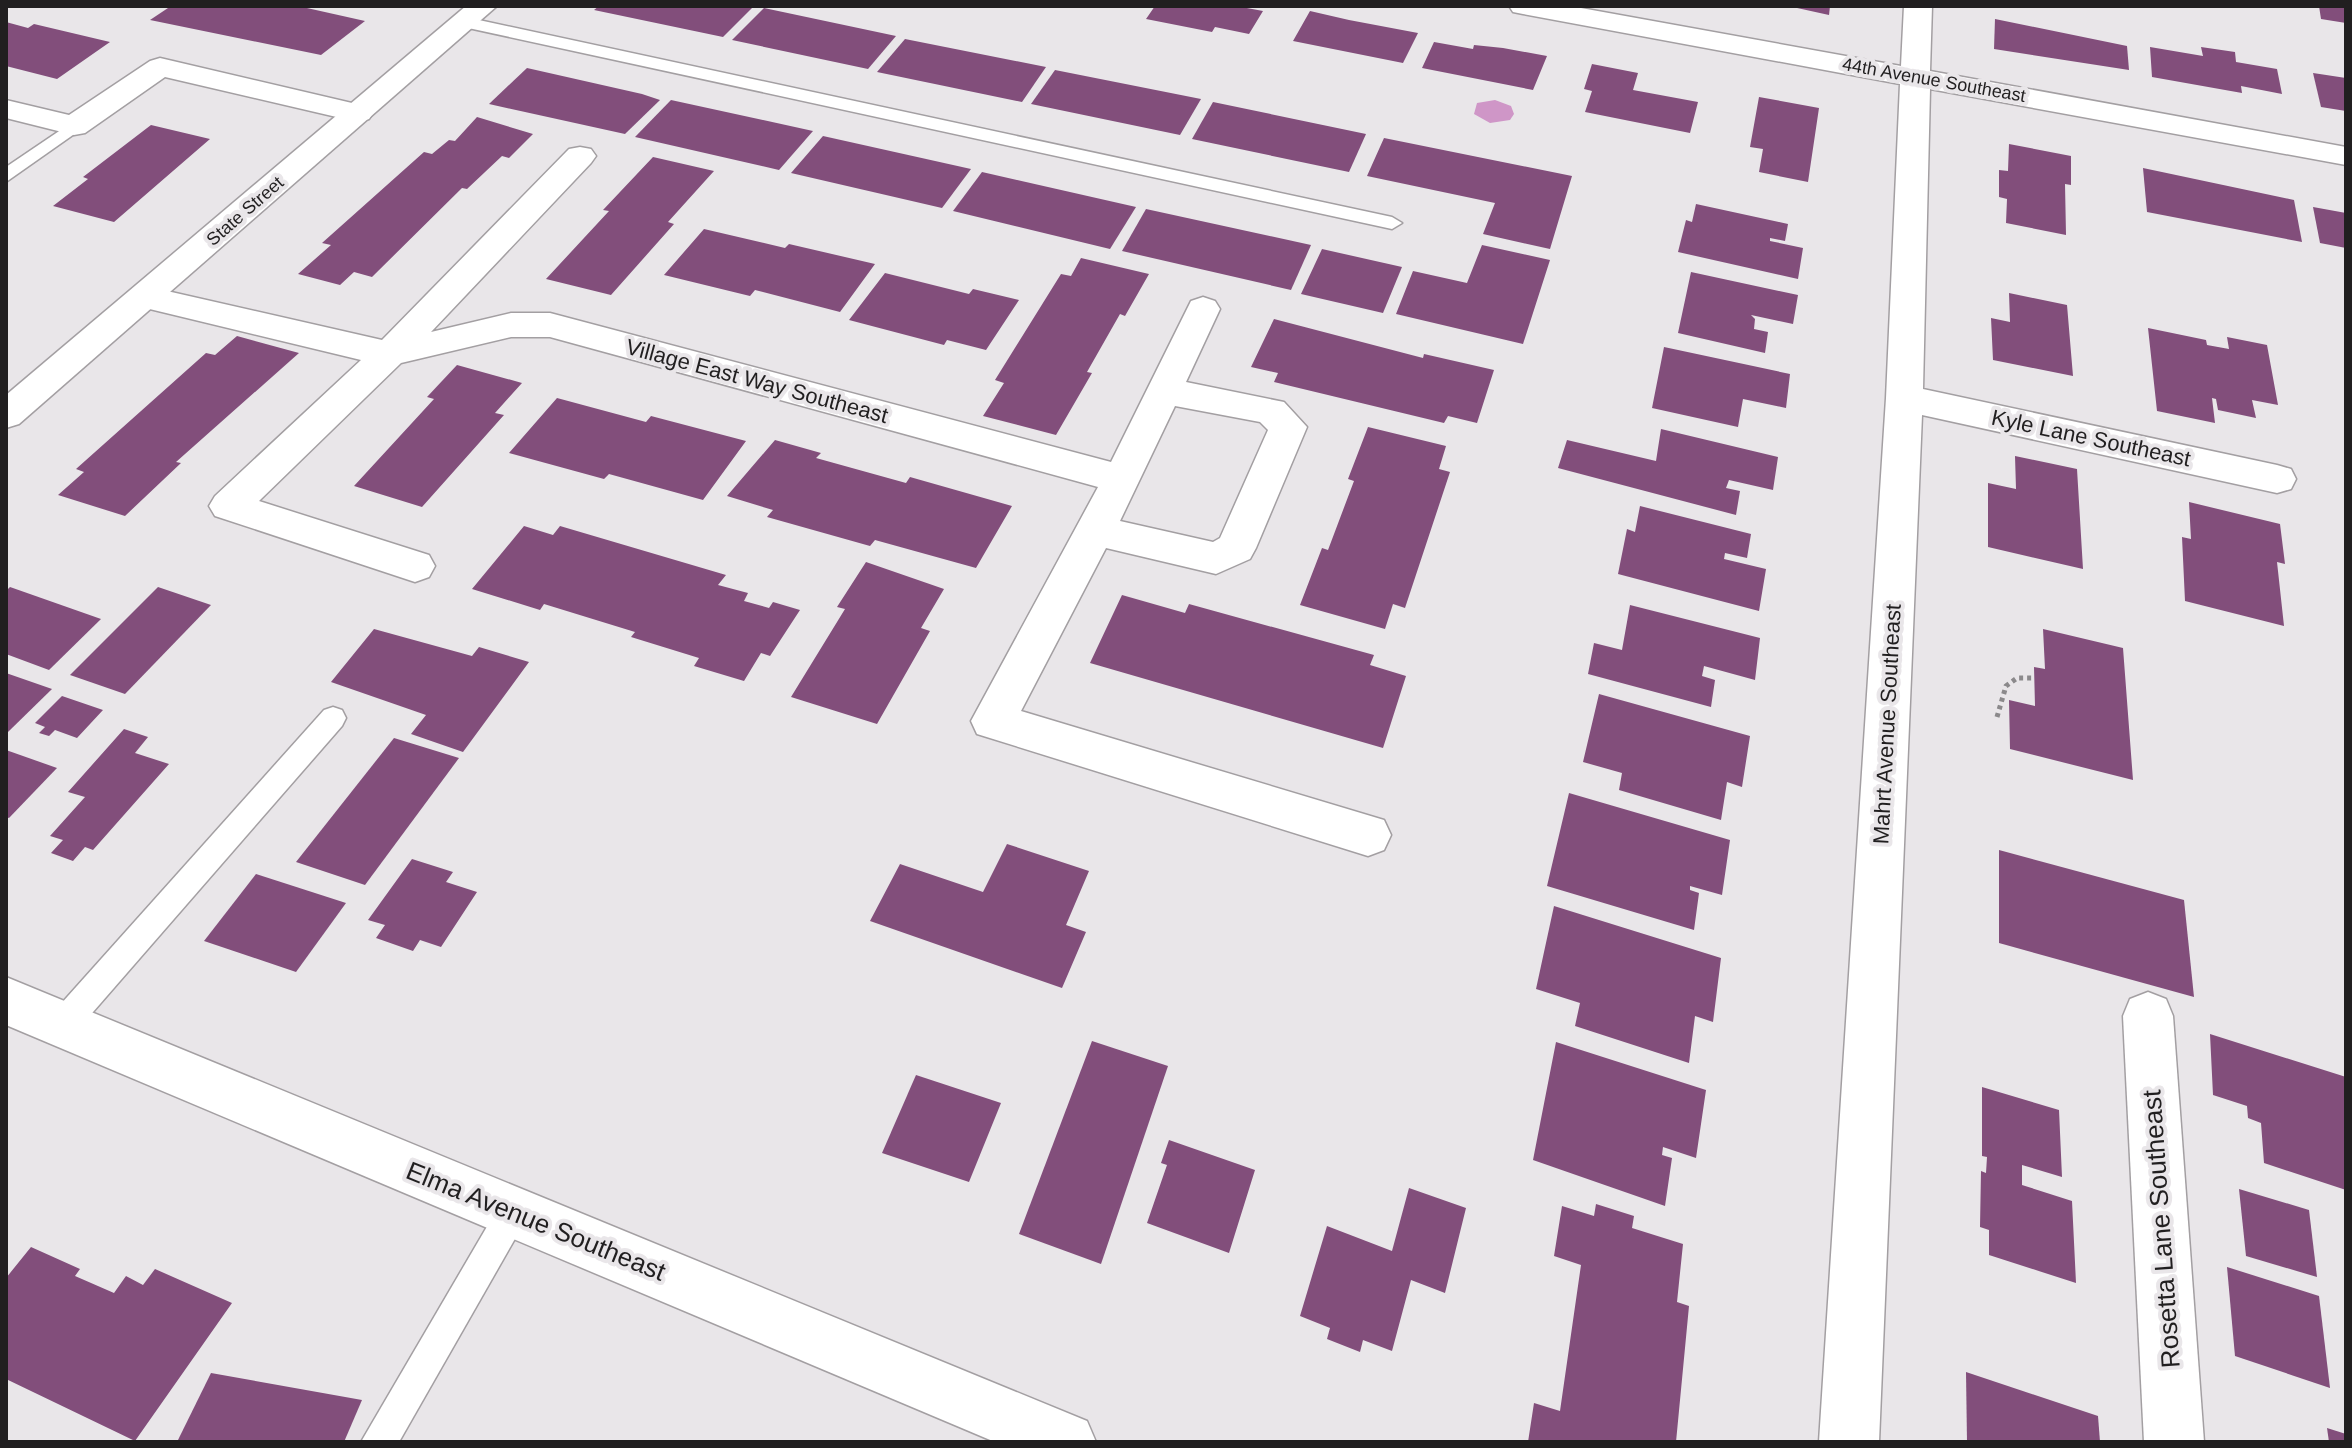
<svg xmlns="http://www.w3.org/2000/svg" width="2352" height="1448" font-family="Arial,sans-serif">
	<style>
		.water { fill: #cf96c7 }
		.building { fill: #824e7b }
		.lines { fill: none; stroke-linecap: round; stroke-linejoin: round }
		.service-casing { stroke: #a39fa2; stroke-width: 3 }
		.minor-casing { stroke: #a39fa2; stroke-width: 3 }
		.secondary-casing { stroke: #a39fa2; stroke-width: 3 }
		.path { stroke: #8b898b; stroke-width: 5; stroke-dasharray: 4 4; stroke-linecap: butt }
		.service { fill: #fff; fill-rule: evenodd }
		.minor { fill: #fff; fill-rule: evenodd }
		.secondary { fill: #fff; fill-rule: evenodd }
		.labels { text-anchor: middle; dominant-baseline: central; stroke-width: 8; stroke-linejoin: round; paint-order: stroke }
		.far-street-label { font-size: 18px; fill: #211f20; stroke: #e9e6e9 }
		.street-label { font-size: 22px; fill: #211f20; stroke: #e9e6e9 }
		.near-street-label { font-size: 26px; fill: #211f20; stroke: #e9e6e9 }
	</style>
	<rect width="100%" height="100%" fill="#e9e6e9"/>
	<!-- water -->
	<polygon class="water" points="1495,100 1511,106 1514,114 1510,120 1490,123 1474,114 1477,103"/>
	<!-- building -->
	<g class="building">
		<polygon points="171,6 298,6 365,21 321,55 150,20"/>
		<polygon points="599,6 747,6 753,7 723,37 594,10"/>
		<polygon points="1155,6 1236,6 1263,11 1249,34 1215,27 1212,32 1146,19"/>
		<polygon points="1788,6 1830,6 1829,15"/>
		<polygon points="2319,6 2346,6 2346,23 2321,19"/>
		<polygon points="764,8 896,36 868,69 732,40"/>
		<polygon points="1310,11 1349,20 1418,33 1403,63 1293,41"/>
		<polygon points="1995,19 2127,46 2129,70 1994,49"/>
		<polygon points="6,22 28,28 34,24 110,42 57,79 6,66"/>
		<polygon points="905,39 1046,67 1022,102 877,72"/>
		<polygon points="1434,42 1473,49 1474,45 1503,48 1547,56 1533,90 1422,68"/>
		<polygon points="2150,47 2203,56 2201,47 2235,52 2236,62 2277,69 2282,94 2241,86 2242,93 2152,77"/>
		<polygon points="1592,64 1638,73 1633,90 1698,102 1690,133 1585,112 1592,91 1584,89"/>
		<polygon points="527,68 642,94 660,100 625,134 489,104"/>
		<polygon points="1055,70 1201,99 1180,135 1031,104"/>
		<polygon points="2313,73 2346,78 2346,111 2321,107"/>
		<polygon points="1759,97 1819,108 1808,182 1759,172 1763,149 1750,147"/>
		<polygon points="671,100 813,131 779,170 635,137"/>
		<polygon points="1213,102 1366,134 1349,172 1192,139"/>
		<polygon points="477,117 533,134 509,158 502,156 467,189 462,188 372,277 354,272 340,285 298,274 331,245 322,243 424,152 432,154 449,140 455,141"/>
		<polygon points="151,125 210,139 114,222 53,206 88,179 83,177"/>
		<polygon points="823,136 971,169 942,208 791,173"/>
		<polygon points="1384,138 1572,176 1550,249 1483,234 1495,203 1367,176"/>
		<polygon points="2009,144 2071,156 2071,185 2065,184 2066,235 2006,223 2007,199 1999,197 1999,170 2008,171"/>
		<polygon points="653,157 714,171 668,222 674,224 611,295 546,279 609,211 603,210"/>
		<polygon points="2143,168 2294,200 2302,242 2147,212"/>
		<polygon points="982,172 1136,207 1110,249 953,211"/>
		<polygon points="1696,204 1788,224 1785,241 1770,238 1770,241 1803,248 1798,279 1678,252 1686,220 1692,222"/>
		<polygon points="2313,207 2346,213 2346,248 2320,243"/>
		<polygon points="1146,209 1311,245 1291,290 1122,251"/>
		<polygon points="704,229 785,248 789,244 875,264 840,312 755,290 750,296 664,275"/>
		<polygon points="1482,245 1550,260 1523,344 1396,314 1413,271 1467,283"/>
		<polygon points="1322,249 1402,267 1383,313 1301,294"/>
		<polygon points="1081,258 1149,274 1125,316 1120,314 1087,372 1092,373 1056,435 983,416 1004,383 995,380 1061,274 1071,276"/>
		<polygon points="1691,272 1798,295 1793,324 1751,315 1755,319 1754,329 1768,332 1765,353 1678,333"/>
		<polygon points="885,273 969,294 973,289 1019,300 986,350 947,340 944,345 849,320"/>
		<polygon points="2009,293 2067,305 2073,376 1993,360 1991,318 2010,322"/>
		<polygon points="1274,319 1423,358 1424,354 1494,370 1477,423 1448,416 1444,423 1274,382 1278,373 1251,367"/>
		<polygon points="2148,328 2206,340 2207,345 2229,349 2227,337 2267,345 2278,405 2252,400 2256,418 2218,410 2216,399 2212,398 2215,423 2157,411"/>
		<polygon points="237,336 299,353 176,462 181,463 125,516 58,495 84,472 76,469 206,353 215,355"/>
		<polygon points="1664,347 1790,374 1786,408 1743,399 1738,427 1652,408"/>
		<polygon points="457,365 522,383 495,413 504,415 422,507 354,486 434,399 427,397"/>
		<polygon points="557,398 646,422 651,416 746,441 703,500 609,474 604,479 509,453"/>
		<polygon points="1368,427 1446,446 1439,469 1450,472 1405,608 1393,604 1385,629 1300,605 1322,548 1328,550 1354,481 1348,479"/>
		<polygon points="1661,429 1778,457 1773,490 1729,480 1726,488 1740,491 1736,515 1558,468 1567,440 1656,461"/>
		<polygon points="775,440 821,453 816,458 906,483 910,477 1012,506 976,568 875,540 870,546 767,517 773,510 727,496"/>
		<polygon points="2015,456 2077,469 2083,569 1988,547 1988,483 2016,489"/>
		<polygon points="2189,502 2280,524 2285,564 2277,562 2284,626 2185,601 2182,537 2191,539"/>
		<polygon points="1640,506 1751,534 1747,558 1725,553 1724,559 1766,569 1759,611 1618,574 1627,529 1635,532"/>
		<polygon points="524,526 553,535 560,526 726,575 718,585 748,593 744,601 769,608 773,602 800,610 770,656 761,653 744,681 694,666 699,658 631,637 635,632 544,604 540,610 472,589"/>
		<polygon points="866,562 944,589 921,628 930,631 877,724 791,697 845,609 837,607"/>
		<polygon points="10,587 101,619 49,670 6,654 6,591"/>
		<polygon points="158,587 211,605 125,694 70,675"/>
		<polygon points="1122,595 1185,613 1189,604 1374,655 1370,665 1406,676 1383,748 1090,663"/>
		<polygon points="1630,605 1760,638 1755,680 1704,666 1702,676 1715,680 1711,707 1588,674 1594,643 1622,650"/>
		<polygon points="374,629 472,656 479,647 529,662 463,752 411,734 426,715 331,682"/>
		<polygon points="2043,629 2123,648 2133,780 2010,749 2009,700 2035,706 2034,667 2045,669"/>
		<polygon points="6,673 52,689 8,732 6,732"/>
		<polygon points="1599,694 1750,736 1742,787 1727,782 1721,820 1619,790 1622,773 1583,762"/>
		<polygon points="62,696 103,710 77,738 55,730 49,736 39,733 45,727 35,723"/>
		<polygon points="124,729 148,737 135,753 169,764 93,850 85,847 73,861 51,853 63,840 50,836 85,797 68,792"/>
		<polygon points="394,738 459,758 365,885 296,862"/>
		<polygon points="6,750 57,768 9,818 6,817"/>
		<polygon points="1569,793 1730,840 1722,895 1690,886 1690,890 1699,893 1694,930 1547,886"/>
		<polygon points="1007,844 1089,871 1066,925 1086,932 1062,988 870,921 900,864 983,892"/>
		<polygon points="1999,850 2184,900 2194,997 1999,943"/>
		<polygon points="412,859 453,872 446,882 477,892 441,947 420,940 413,951 376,938 385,925 368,920"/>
		<polygon points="256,874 346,903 296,972 204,941"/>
		<polygon points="1554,906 1721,958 1713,1022 1695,1016 1689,1063 1575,1026 1580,1003 1536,989"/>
		<polygon points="2210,1034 2346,1077 2346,1190 2264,1163 2261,1123 2248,1118 2247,1106 2213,1095"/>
		<polygon points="1092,1041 1168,1066 1101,1264 1019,1234"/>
		<polygon points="1556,1042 1706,1090 1696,1158 1663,1147 1662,1155 1672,1158 1665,1206 1533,1160"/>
		<polygon points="916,1075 1001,1103 969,1182 882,1153"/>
		<polygon points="1982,1087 2059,1110 2062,1177 2022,1165 2022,1185 2072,1201 2076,1283 1989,1255 1989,1230 1980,1227 1981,1171 1986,1173 1987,1157 1982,1156"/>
		<polygon points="1169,1140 1255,1170 1229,1253 1147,1223 1167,1165 1161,1163"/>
		<polygon points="1409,1188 1466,1208 1445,1293 1411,1280 1392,1351 1363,1340 1360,1352 1327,1339 1330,1328 1300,1316 1327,1226 1392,1251"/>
		<polygon points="2239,1189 2309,1210 2317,1277 2246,1256"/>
		<polygon points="1596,1204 1634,1216 1632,1228 1683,1244 1677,1302 1689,1306 1676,1442 1528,1442 1534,1403 1560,1411 1581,1265 1554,1256 1562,1206 1594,1216"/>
		<polygon points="31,1247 80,1269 75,1276 114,1293 126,1276 143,1285 155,1269 232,1303 135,1441 6,1379 6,1278"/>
		<polygon points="2227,1267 2319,1296 2330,1388 2235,1356"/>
		<polygon points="1966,1372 2098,1416 2100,1442 1967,1442"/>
		<polygon points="211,1373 362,1400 344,1442 177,1442"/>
		<polygon points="2327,1428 2346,1434 2346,1442 2329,1442"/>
	</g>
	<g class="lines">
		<defs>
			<g id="service">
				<polygon points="465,17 1392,217 1402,223 1392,229 459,26 459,18"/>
				<polygon points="74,121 80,122 80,130 6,182 6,167"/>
				<polygon points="333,707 342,710 346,718 342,726 73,1035 62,1039 51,1035 47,1025 51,1015 324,710"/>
				<polygon points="513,1196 524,1201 529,1212 524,1223 399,1442 361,1442 502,1201"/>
			</g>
			<g id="minor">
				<polygon points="1509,6 1570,6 1901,66 1904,6 1932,6 1930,71 2346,147 2346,165 1930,89 1923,389 2277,465 2291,469 2296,479 2291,489 2277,493 1922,415 1879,1442 1819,1442 1886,398 1900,84 1523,14 1513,12"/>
				<polygon points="160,58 369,107 373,113 369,119 358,122 165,77 85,133 74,135 6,118 6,100 69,115 150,61"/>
				<path d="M580,147L591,149L596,156L591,163L431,332L511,313H550L1111,462L1191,301L1203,297L1215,301L1220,309L1186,382L1284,402L1307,427L1256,548L1250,559L1216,574L1106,548L1021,711L1384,820L1391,835L1384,850L1368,856L977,734L971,721L1098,487L550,337H511L401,363L259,501L429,555L435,566L429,577L415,582L215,516L209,506L215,496L361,360L133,305L128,297L133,289L145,286L382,340L569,149ZM1175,406L1260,422L1268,430L1220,538L1213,542L1120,521Z"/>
				<polygon points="6,977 1087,1421 1096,1442 995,1442 6,1025"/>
				<polygon points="2148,992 2166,999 2173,1016 2204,1442 2144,1442 2123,1016 2130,999"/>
			</g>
			<polygon id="secondary" points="466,6 497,6 19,424 6,428 6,395"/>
		</defs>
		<!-- service casing -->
		<use href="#service" class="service-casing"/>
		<!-- minor casing -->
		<use href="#minor" class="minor-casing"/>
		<!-- secondary casing -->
		<use href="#secondary" class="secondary-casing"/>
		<!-- path -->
		<polyline class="path" points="1997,717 2006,686 2017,678 2035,678"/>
		<!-- service -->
		<use href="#service" class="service"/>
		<!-- minor -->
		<use href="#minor" class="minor"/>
		<!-- secondary -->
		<use href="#secondary" class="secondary"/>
	</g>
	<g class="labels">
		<!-- far-street labels -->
		<g class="far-street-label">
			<text transform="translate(1934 80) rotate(10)">44th Avenue Southeast</text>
			<text transform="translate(245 211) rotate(-41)">State Street</text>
		</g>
		<!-- street labels -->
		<g class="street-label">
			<text transform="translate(757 381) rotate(15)">Village East Way Southeast</text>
			<text transform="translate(2091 438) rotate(12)">Kyle Lane Southeast</text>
			<text transform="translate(1887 724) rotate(-87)">Mahrt Avenue Southeast</text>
		</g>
		<!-- near-street labels -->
		<g class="near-street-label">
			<text transform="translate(536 1221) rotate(22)">Elma Avenue Southeast</text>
			<text transform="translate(2161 1229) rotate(-94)">Rosetta Lane Southeast</text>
		</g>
	</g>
	<!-- border -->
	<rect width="2352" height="1448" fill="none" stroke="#211f20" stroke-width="16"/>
</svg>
